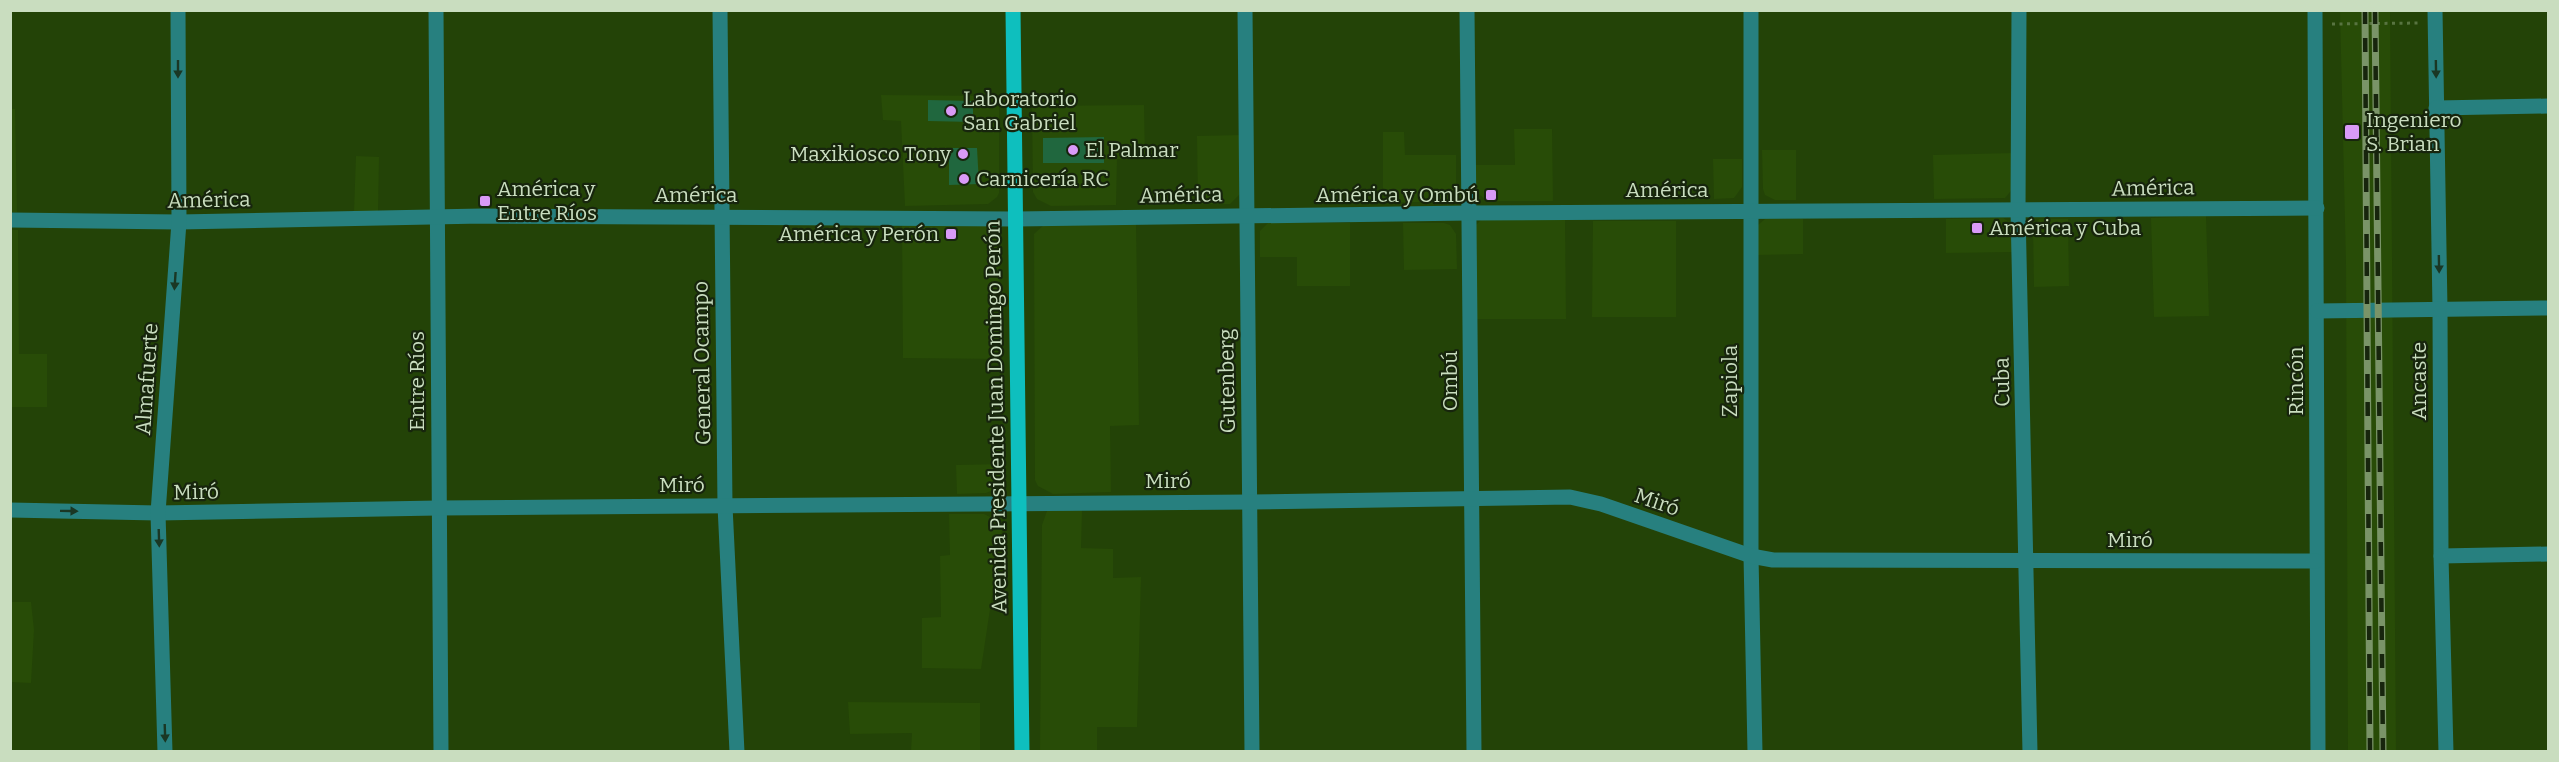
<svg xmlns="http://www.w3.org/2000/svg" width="2559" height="762" font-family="Bitter,serif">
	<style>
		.built { fill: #284c07 }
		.building { fill: #20673e }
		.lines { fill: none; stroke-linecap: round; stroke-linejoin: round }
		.path { stroke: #587441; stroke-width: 3; stroke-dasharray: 3 4.5; stroke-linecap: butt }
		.minor { stroke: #27807f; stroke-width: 15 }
		.major { stroke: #0ebfbe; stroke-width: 15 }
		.rail-casing { stroke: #7a9468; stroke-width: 7 }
		.rail { stroke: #17250d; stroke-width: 4.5; stroke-dasharray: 14; stroke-linecap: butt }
		.oneway { fill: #1a3724 }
		.poi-dot { fill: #d99af7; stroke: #17250d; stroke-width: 2 }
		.labels { text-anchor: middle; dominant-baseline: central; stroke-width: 4.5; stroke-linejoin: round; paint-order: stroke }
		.poi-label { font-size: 21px; fill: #c9ddbf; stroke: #17250d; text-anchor: start }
		.street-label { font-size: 21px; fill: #c9ddbf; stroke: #17250d }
	</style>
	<rect width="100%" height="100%" fill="#234307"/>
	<!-- built -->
	<g class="built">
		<polygon points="2340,11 2390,11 2396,751 2348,751 2346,264"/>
		<polygon points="881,95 999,96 999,193 997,197 988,204 905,206 901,121 883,120"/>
		<polygon points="1144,105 1145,159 1117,159 1116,205 1051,206 1037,199 1033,192 1032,106"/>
		<polygon points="10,109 15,109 17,212 11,212"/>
		<polygon points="1514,129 1552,129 1553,201 1487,201 1474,190 1474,165 1515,165"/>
		<polygon points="1383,132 1404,132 1405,155 1456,155 1456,186 1449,199 1444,202 1383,202"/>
		<polygon points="1241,135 1240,194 1230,204 1198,204 1197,136"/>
		<polygon points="1762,150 1796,150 1796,200 1775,200 1765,195 1763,189"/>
		<polygon points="2013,153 2014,187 2005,198 1934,199 1933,155"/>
		<polygon points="356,156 379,157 378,212 354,211"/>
		<polygon points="1713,159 1742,159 1742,187 1734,198 1714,199"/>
		<polygon points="2206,216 2209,316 2154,317 2151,218"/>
		<polygon points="2003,218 2009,222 2013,228 2014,252 1946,253 1946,219"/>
		<polygon points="1765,219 1803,219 1803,254 1757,255 1758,225"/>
		<polygon points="2039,219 2068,219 2069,286 2034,287 2033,228"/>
		<polygon points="1481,220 1565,220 1566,319 1475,319 1476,225"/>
		<polygon points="1593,221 1676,221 1676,317 1592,317"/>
		<polygon points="1136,222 1139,425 1110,426 1111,492 1053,494 1038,486 1035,480 1034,234 1045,224"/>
		<polygon points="1268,223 1350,223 1350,286 1297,286 1297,257 1260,257 1260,231"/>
		<polygon points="1403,223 1444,223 1450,225 1456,234 1457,269 1404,270"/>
		<polygon points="902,225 989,226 995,231 999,246 1001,359 903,358"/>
		<polygon points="11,230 18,230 19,354 47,354 47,407 11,407"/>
		<polygon points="1004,464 1000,482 994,490 986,493 957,494 956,465"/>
		<polygon points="1058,508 1082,510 1081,548 1113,549 1113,578 1141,577 1137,727 1097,727 1097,751 1040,752 1042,525 1047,511"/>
		<polygon points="949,514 984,514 998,521 1002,529 981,669 922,668 922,618 941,617 940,556 950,555"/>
		<polygon points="11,602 31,602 34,630 31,683 11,682"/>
		<polygon points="848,702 980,703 980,751 911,751 912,733 850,734"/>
	</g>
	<!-- building -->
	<g class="building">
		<polygon points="928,100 973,101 973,122 928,121"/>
		<polygon points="1104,137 1104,163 1043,163 1043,138"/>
		<polygon points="949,148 977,148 979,184 949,185"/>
	</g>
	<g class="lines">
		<!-- path -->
		<polyline class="path" points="2332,24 2419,23"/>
		<!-- minor -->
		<g class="minor">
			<polyline points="436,10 441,752"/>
			<polyline points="720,10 725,506 737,752"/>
			<polyline points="1245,10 1252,752"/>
			<polyline points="1467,10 1474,752"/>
			<polyline points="1751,10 1751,556 1755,752"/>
			<polyline points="2019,10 2018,211 2030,752"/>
			<polyline points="2315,10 2318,752"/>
			<polyline points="2435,10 2440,309 2441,556 2446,752"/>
			<polyline points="2436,108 2548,106"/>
			<polyline points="10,220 179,222 482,216 1014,219 1470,213 2317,208"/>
			<polyline points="2317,311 2548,308"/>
			<polyline points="10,510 158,513 438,508 1250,502 1570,497 1601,504 1751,556 1773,560 2316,561"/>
			<polyline points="2441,556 2548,554"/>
			<polyline points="165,752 158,513 179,222 178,10"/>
		</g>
		<!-- major -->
		<polyline class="major" points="1013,10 1022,752"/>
		<defs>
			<g id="rail">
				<polyline points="2365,10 2370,752"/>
				<polyline points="2375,10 2383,752"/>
			</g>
		</defs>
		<!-- rail casing -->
		<use href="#rail" class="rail-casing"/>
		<!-- rail -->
		<use href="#rail" class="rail"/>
	</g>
	<!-- one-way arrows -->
	<defs><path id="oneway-solid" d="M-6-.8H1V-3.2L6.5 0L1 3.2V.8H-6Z" transform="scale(1.5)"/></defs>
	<g class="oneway">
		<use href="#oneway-solid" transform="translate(178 69) rotate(90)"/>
		<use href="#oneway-solid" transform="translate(2436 69) rotate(89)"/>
		<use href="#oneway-solid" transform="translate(2439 264) rotate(89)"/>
		<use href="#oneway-solid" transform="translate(175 281) rotate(94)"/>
		<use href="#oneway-solid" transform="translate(69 511) rotate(1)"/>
		<use href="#oneway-solid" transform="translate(159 538) rotate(88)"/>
		<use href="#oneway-solid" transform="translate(165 733) rotate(88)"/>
	</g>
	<!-- markers -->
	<g class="poi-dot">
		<circle cx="951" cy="111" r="6"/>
		<rect x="2344" y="124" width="16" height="16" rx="3"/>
		<circle cx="1073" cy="150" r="6"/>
		<circle cx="963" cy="154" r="6"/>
		<circle cx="964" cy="179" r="6"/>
		<rect x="1485" y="189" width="12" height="12" rx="3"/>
		<rect x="479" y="195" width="12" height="12" rx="3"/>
		<rect x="1971" y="222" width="12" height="12" rx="3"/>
		<rect x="945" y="228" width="12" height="12" rx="3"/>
	</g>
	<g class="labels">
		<!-- poi labels -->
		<g class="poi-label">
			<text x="963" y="99">Laboratorio<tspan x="963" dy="24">San Gabriel</tspan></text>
			<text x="2366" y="120">Ingeniero<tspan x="2366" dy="24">S. Brian</tspan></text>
			<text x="1085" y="150">El Palmar</text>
			<text x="951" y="154" text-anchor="end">Maxikiosco Tony</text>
			<text x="976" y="179">Carnicería RC</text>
			<text x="497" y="189">América y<tspan x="497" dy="24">Entre Ríos</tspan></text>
			<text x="1479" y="195" text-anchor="end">América y Ombú</text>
			<text x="1989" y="228">América y Cuba</text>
			<text x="939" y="234" text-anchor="end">América y Perón</text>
		</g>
		<!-- street labels -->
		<g class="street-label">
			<text transform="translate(2153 188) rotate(-1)">América</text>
			<text x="1667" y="190">América</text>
			<text x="696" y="195">América</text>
			<text transform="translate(1181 195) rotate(-1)">América</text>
			<text transform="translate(209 200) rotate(-1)">América</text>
			<text transform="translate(702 363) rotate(-91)">General Ocampo</text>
			<text transform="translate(147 379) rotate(-86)">Almafuerte</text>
			<text transform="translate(417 381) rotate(-90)">Entre Ríos</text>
			<text transform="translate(1227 381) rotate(-91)">Gutenberg</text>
			<text transform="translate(1450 381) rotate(-90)">Ombú</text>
			<text transform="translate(1730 381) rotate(-90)">Zapiola</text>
			<text transform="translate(2296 381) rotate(-90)">Rincón</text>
			<text transform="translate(2419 381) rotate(-90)">Ancaste</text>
			<text transform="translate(2002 382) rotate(-91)">Cuba</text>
			<text transform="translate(996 417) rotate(-91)">Avenida Presidente Juan Domingo Perón</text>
			<text x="1168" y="481">Miró</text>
			<text x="682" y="485">Miró</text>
			<text transform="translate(196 492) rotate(-1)">Miró</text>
			<text transform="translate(1657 502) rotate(19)">Miró</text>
			<text x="2130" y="540">Miró</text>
		</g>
	</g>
	<!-- border -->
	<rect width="2559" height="762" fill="none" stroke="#c9ddbf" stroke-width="24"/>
</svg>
